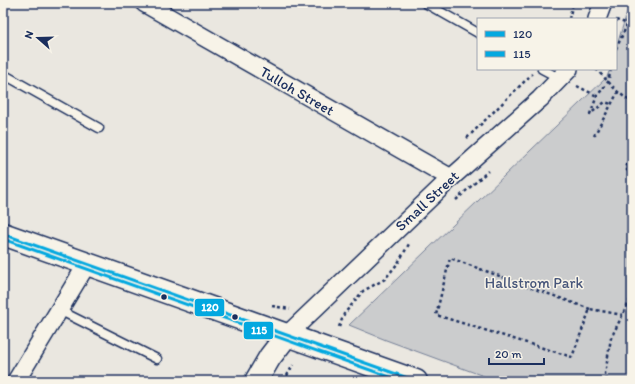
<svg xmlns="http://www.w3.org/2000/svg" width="635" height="384" font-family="Itim,sans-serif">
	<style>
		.green { fill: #cbcccd; stroke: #737e96 }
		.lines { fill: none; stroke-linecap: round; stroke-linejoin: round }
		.lane-casing { stroke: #1b2f5e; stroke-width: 11 }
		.street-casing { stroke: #1b2f5e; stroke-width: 20 }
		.secondary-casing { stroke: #1b2f5e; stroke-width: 25 }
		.primary-casing { stroke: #1b2f5e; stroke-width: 25 }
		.path { stroke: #1b2f5e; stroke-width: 2.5; stroke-dasharray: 3 3; stroke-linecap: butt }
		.lane { stroke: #f7f3e8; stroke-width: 8 }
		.street { stroke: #f7f3e8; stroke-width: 17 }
		.secondary { stroke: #f7f3e8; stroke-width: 22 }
		.primary { stroke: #f7f3e8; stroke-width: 22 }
		.bus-1-casing { stroke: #f7f3e8; stroke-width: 6 }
		.bus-2-casing { stroke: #f7f3e8; stroke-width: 6 }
		.bus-1 { stroke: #03a8e0; stroke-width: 3 }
		.bus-2 { stroke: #03a8e0; stroke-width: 3 }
		.bus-dot { fill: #1b2f5e; stroke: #f7f3e8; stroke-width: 1.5 }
		.labels { text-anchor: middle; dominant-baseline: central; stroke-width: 3; stroke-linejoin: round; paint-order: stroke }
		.street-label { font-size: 15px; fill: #1b2f5e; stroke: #f7f3e8 }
		.park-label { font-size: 15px; fill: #47567a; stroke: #f7f3e8 }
		.line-badge { stroke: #f7f3e8; stroke-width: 1.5 }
		.badge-label { font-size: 11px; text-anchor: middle; font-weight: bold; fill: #fff }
	</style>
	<rect width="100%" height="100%" fill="#eae7e0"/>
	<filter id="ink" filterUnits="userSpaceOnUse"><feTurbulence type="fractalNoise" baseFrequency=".025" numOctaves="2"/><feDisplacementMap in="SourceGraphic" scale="8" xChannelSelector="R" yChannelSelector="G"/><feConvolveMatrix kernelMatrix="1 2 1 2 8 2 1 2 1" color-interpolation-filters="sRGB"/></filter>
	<g filter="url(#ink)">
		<!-- green -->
		<polygon class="green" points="630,3 632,3 632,381 497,381 386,340 349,325 607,77 610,69 616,69 616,48"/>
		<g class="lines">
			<defs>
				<g id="lane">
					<polyline points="425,3 478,33"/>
					<polyline points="542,69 561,79"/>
					<polyline points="3,74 99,128"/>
					<polyline points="59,310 157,359"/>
				</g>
				<g id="street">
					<polyline points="144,3 451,178"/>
					<polyline points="597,19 603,3"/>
					<polyline points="287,335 451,178 540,99 569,69"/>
					<polyline points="16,381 87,264"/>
				</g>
				<polyline id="secondary" points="256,381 270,357 287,335"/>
				<polyline id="primary" points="3,234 416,381"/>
			</defs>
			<!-- lane casing -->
			<use href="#lane" class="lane-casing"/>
			<!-- street casing -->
			<use href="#street" class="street-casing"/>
			<!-- secondary casing -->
			<use href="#secondary" class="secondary-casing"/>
			<!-- primary casing -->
			<use href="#primary" class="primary-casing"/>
			<!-- path -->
			<g class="path">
				<polyline points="569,19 573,3"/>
				<polyline points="616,20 632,25"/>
				<polyline points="616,49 632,14"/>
				<polyline points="596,69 618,92 632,103 632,106"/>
				<polyline points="611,69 608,82 597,96 590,114 605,102 611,104"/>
				<polyline points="577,86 597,96"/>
				<polyline points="632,134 631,150 626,169 632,175"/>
				<polyline points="594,136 618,92"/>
				<polyline points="467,138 532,74"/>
				<polyline points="456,200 488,171"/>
				<polyline points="272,306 290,309"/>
				<polyline points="590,309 450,258 436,315 572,357 590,309 623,315"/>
				<polyline points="339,327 344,314 363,291 385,279 398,263 409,244"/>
				<polyline points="284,381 293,365"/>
				<polyline points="607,381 605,374 611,338 632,296"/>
			</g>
			<!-- lane -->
			<use href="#lane" class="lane"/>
			<!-- street -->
			<use href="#street" class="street"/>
			<!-- secondary -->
			<use href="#secondary" class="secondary"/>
			<!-- primary -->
			<use href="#primary" class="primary"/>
			<defs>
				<polyline id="bus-1" points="3,234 416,381"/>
				<polyline id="bus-2" points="3,239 401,381"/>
			</defs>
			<!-- bus-1 casing -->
			<use href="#bus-1" class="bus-1-casing"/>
			<!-- bus-2 casing -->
			<use href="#bus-2" class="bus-2-casing"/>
			<!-- bus-1 -->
			<use href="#bus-1" class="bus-1"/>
			<!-- bus-2 -->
			<use href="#bus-2" class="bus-2"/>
		</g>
	</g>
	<!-- markers -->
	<g class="bus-dot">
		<circle cx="164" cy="297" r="3.5"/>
		<circle cx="235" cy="317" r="3.5"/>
	</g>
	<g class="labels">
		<!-- street labels -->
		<g class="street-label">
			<text transform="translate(297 91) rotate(30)">Tulloh Street</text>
			<text transform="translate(427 201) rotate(-43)">Small Street</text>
		</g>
		<!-- park labels -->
		<g class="park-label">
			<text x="534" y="283">Hallstrom Park</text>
		</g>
	</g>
	<g class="line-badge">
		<rect x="194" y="298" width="31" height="19" rx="4" fill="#03a8e0"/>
		<rect x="243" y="321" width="31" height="19" rx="4" fill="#03a8e0"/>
	</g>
	<g class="badge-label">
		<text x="210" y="311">120</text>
		<text x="259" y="334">115</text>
	</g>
	<!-- margin -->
	<rect width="635" height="384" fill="none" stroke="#f7f3e8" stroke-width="16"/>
	<rect x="8" y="8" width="619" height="368" fill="none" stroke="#1b2f5e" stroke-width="1.5" filter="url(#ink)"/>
	<!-- legend -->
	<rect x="477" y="18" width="140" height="52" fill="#f7f3e8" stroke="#9fa5b1"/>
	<rect x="485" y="31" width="20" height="6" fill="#03a8e0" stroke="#9fa5b1"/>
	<text x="513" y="38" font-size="12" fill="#1b2f5e">120</text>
	<rect x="485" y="51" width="20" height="6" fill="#03a8e0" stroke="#9fa5b1"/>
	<text x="513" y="58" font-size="12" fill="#1b2f5e">115</text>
	<!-- north arrow -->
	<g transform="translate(38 38) rotate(290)" stroke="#f7f3e8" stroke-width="3" paint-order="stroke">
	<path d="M0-3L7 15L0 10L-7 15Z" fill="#1b2f5e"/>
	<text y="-6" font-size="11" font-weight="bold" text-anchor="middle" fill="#1b2f5e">N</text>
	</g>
	<!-- scale -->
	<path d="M489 358v6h55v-6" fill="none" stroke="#1b2f5e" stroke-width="2"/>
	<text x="495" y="358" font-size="12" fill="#1b2f5e" stroke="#f7f3e8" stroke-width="3" paint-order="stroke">20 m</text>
</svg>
